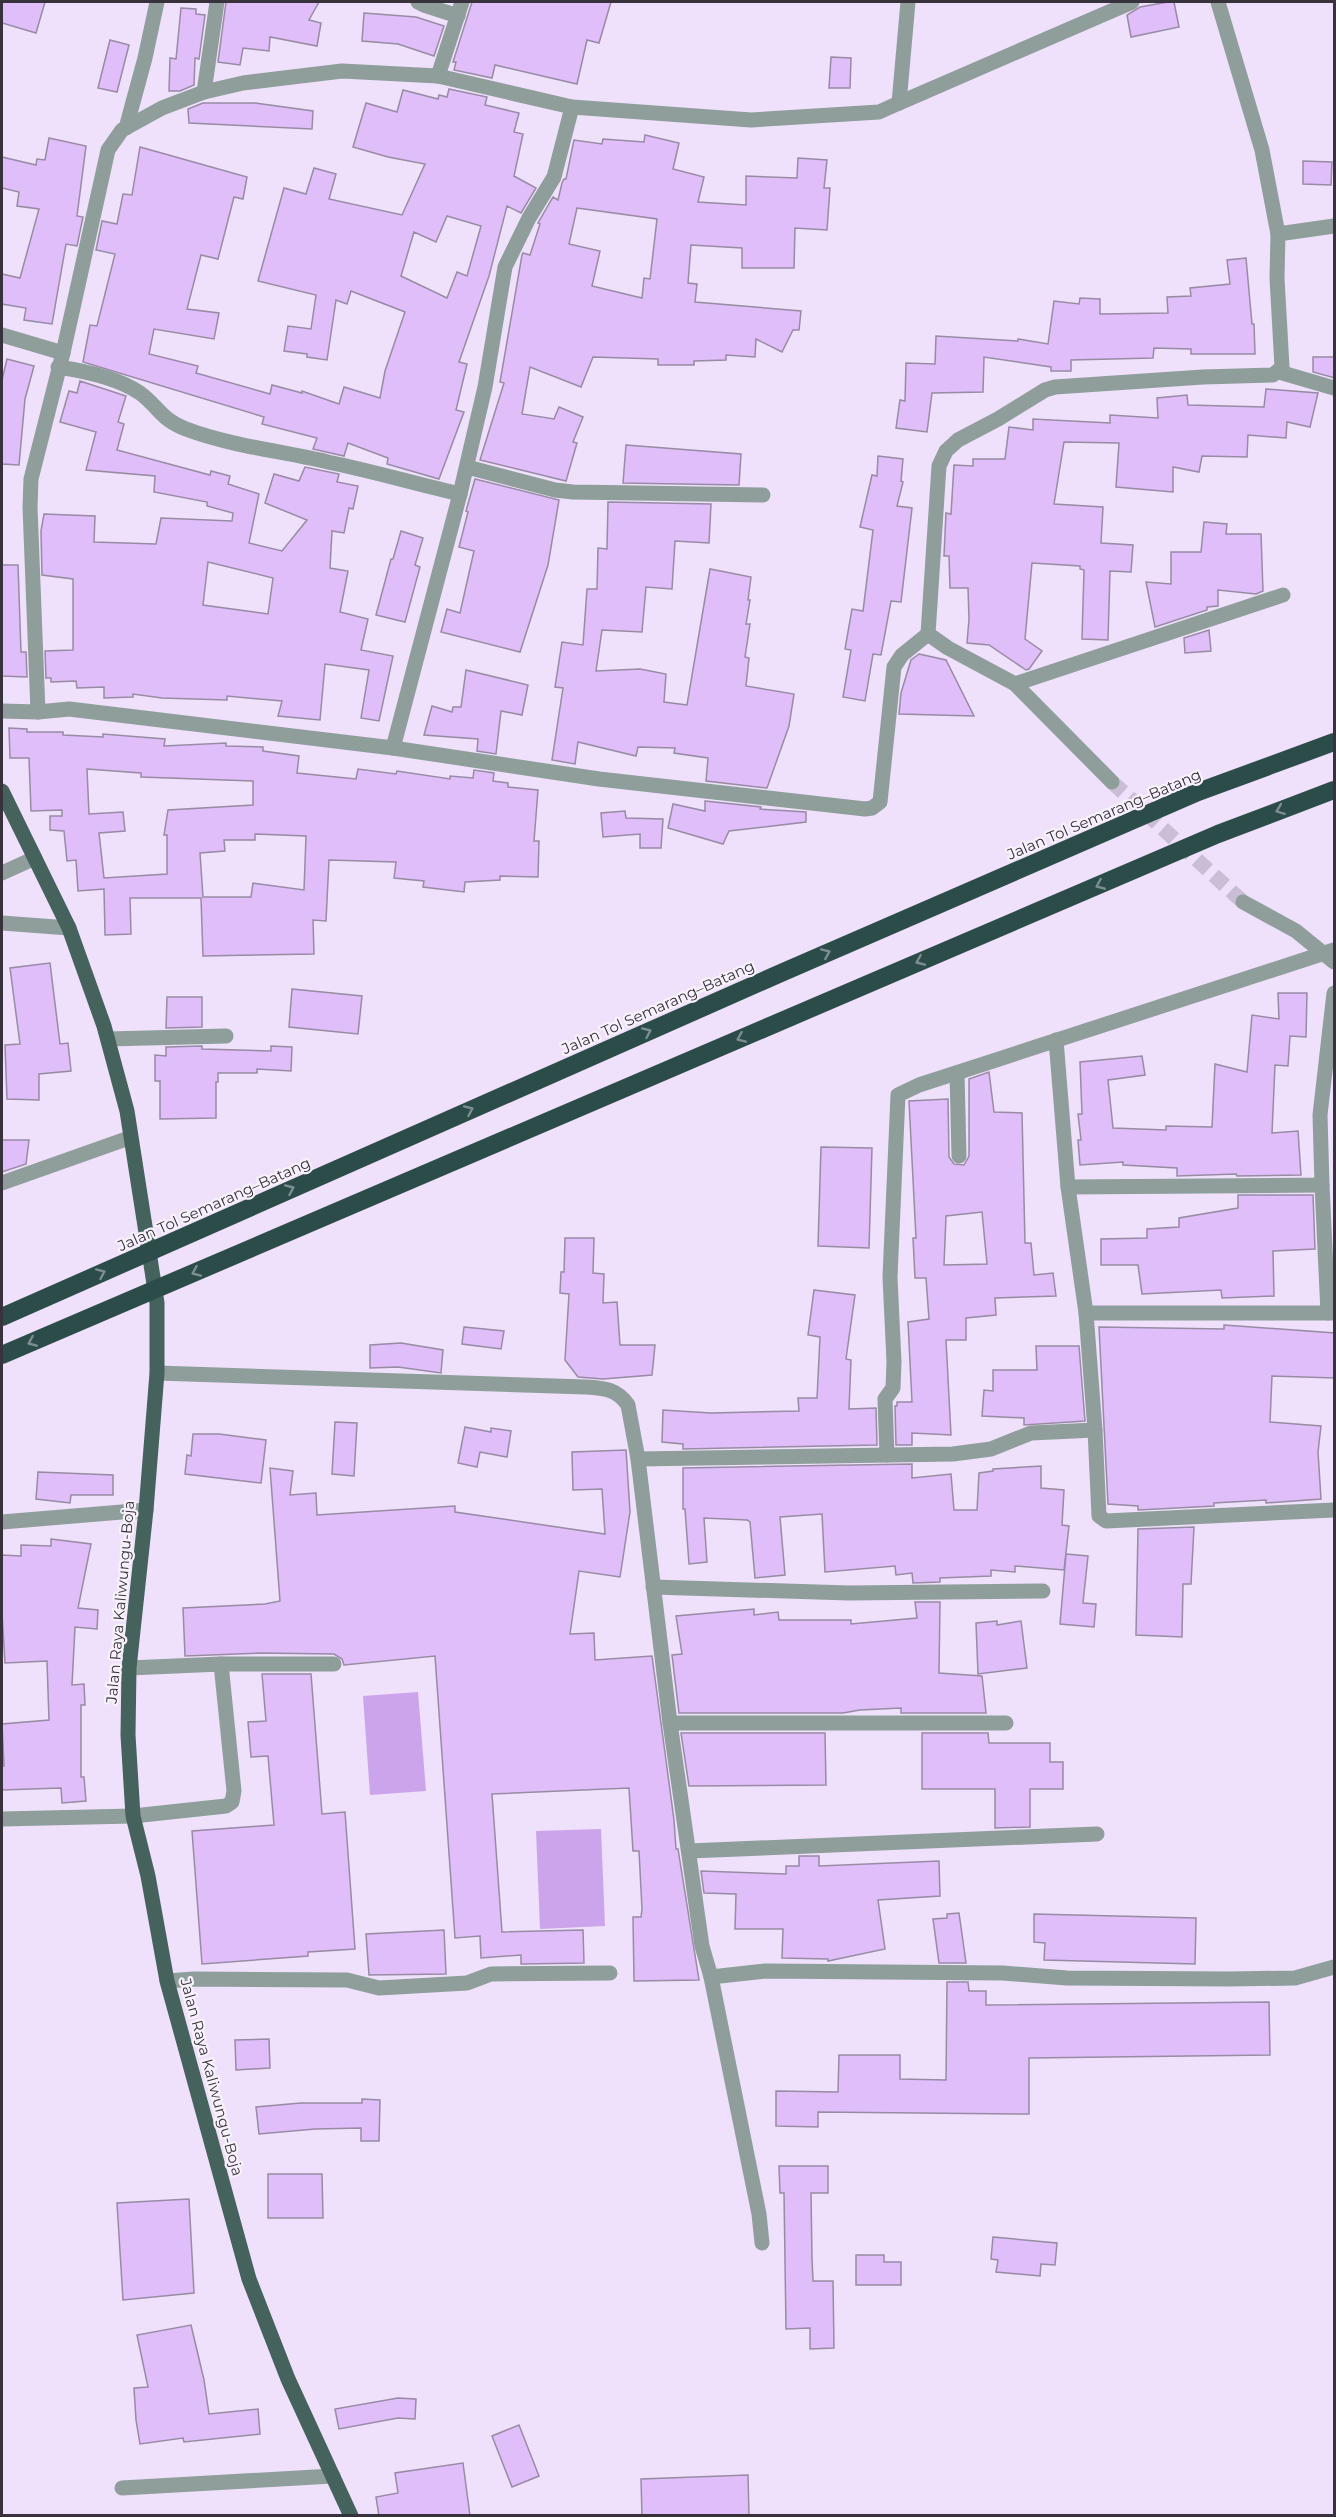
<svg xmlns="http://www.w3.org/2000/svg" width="1336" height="2517" font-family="Montserrat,sans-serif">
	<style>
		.green { fill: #cca4eb }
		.building { fill: #dfbef9; stroke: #988ba4; stroke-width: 1.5; fill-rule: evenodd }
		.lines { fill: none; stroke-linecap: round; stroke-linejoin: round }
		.minor-tunnel { stroke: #cabdd6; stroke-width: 15; stroke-dasharray: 15 8; stroke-linecap: butt }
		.minor { stroke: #8f9e9b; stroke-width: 15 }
		.major { stroke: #45625d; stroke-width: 15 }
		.highway { stroke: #2b4c48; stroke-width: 18 }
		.oneway { stroke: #7d8e90 }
		.labels { text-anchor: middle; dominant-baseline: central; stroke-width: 4.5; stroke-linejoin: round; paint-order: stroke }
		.street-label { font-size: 15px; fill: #38323d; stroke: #f8f2fd }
	</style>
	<rect width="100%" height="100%" fill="#efe0fc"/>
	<!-- green -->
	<g class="green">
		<polygon points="418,1692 426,1791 370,1795 363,1696"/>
		<polygon points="601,1829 605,1926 540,1929 536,1831"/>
	</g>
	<!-- building -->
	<g class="building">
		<polygon points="2,2 45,2 36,33 2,23"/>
		<polygon points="226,2 319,2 309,20 321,23 317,46 270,37 269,51 243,48 240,65 218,62"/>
		<polygon points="472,2 611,2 599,43 587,40 577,84 495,65 492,78 454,70 456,62 453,62"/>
		<polygon points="1168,2 1174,2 1179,27 1131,37 1127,15 1140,7"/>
		<polygon points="181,8 196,9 196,14 205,15 199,59 195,58 194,85 180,91 169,91 170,58 176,59"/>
		<polygon points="364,13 416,17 444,26 434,56 398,44 362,41"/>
		<polygon points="110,40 129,45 117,92 98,88"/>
		<polygon points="831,57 851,58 850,88 829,88"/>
		<path d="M449,89L487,97L485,105L519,113L514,132L523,134L514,176L536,188L521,213L507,206L489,276L459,362L467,364L456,410L464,412L439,479L387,464L388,458L348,443L344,456L313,449L317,438L262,424L264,417L83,362L90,325L97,326L115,254L96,250L102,221L117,224L123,194L132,195L140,147L247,177L243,199L234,197L218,259L201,255L187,309L219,313L214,339L154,329L149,354L198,366L196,373L270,394L272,385L302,393V391L339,404L344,387L380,398L385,371L405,312L351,291L347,304L336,300L327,360L307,357V354L284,351L288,326L311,329L316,295L258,281L284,188L306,194L314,168L336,174L329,199L402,215L425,164L388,157L353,147L366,103L397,112L403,90L438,99L439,95L447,97ZM447,216L481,226L467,276L457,272L447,298L401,276L414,232L436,242Z"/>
		<polygon points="203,103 255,103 313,111 312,129 189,123 188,109"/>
		<path d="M645,135L679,143L673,169L704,177L698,202L746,205V176L797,178L798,158L827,160L824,188H830L827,230L795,228L794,268H742V248L691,245L688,283L697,284L695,302L801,311L799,330H793L782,352L756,339L755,357L726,355V360L694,361V365H658V359L593,357L581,387L530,367L522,414L554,419L559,407L583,417L573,442L577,443L566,481L480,460L504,383L500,382L522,255L523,253L530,255L540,224L538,223L553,197L558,200L562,183L564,179H566L574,140L602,144L603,139L644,142ZM577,208L657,219L650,279L644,278L642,298L592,286L600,251L569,244Z"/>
		<polygon points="49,138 86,146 77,216 83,217 77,246 66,244 52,324 24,320 26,308 2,304 2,274 20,278 39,209 17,206 19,192 2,188 2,157 36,165 37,159 45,160"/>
		<polygon points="1303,161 1332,162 1331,185 1303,184"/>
		<polygon points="1246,258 1252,324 1254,324 1255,354 1191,354 1191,349 1154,348 1153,358 1071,360 1071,371 1051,371 1051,367 984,357 983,392 932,393 927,432 896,428 900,400 905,401 906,363 935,364 936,336 1018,341 1018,339 1048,344 1054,301 1079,304 1080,298 1100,299 1100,314 1168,313 1167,297 1191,296 1190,288 1230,284 1227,260"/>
		<polygon points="1313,357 1335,357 1335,378 1313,372"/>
		<polygon points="7,359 34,366 25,399 19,465 2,464 2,380"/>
		<path d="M80,381L126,396L118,422L124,424L117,450L210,475L211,471L230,476L228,484L259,494L249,543L282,551L307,520L265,503L274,474L299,481L305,467L339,474L337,482L358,486L353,509L349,508L344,533L332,531L330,568L348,571L340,612L368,619L361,650L393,656L379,721L361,718L369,670L325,664L320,720L278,716L282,701L227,696V700L162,698L133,694V697L104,698V687L77,688L76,681L51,682V678H46L45,651L73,650V579L42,575L41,531L44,514L95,516L94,542L156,544L161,518L232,521L233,513L207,506V502L154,492L155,476L86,470L96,432L60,422L69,391L77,393ZM208,562L273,578L268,614L203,605Z"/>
		<polygon points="1266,389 1318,393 1310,427 1287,422 1286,438 1248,435 1247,457 1202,456 1199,472 1173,467 1173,492 1116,487 1119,443 1064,442 1054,504 1103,507 1101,543 1133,545 1131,572 1110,571 1108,640 1082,639 1084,570 1080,569 1080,566 1032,563 1025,639 1042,651 1029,669 1026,670 989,645 967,643 969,619 968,588 950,588 949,556 944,556 946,513 951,514 954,465 973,466 973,459 1005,459 1009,427 1033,430 1033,419 1110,423 1110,415 1158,418 1157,398 1187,395 1188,405 1264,407"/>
		<polygon points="626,445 741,454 739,485 623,483"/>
		<polygon points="878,456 903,459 901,481 903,482 897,506 912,508 901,602 891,601 881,655 873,654 865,701 843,697 851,650 845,649 852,609 863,611 873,530 860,527 872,475 877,476"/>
		<polygon points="475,479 559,500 548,565 520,652 441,632 447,609 460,613 474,551 459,547 468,512 466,511"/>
		<polygon points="608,502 711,504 709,543 675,541 672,589 646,587 642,632 602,630 596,671 640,669 666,674 664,702 687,705 710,569 751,577 748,600 750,600 746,624 750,624 745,657 749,658 746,686 794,694 789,726 767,788 706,781 708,758 674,753 675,748 638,747 636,756 578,742 575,764 552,760 563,688 555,687 562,642 583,645 587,589 597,589 598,548 607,549"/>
		<polygon points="1204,522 1227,524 1226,534 1261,534 1263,591 1256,594 1218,590 1218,606 1207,607 1207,610 1155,627 1146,582 1171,584 1171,552 1201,552"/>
		<polygon points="401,531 423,538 415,565 420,567 405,622 376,615 391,559 393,559"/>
		<polygon points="2,565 18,565 21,652 26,652 27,677 2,676"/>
		<polygon points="1209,630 1211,651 1185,653 1184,638"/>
		<polygon points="919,654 946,660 974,716 899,714 901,693 911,660"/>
		<polygon points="466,670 528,685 522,715 501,711 496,754 477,751 478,739 424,735 432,706 452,712 453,707 461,707"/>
		<path d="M9,728L27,729V732H63V735L103,737V734L165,739L164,746L226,743V746L263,747V751L299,756L297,773L356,779L358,769L396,774L397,771L450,779V776L473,778L474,770L494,773L493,781L508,783V787L538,790L534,841H539L538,877L500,876V880L465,882L464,892L423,887L424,881L394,878L396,862L329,860L326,921L313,920L314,954L203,956L201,898H130L131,934L105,935L104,889L78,891L76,860L67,861L64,831L50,830V816H62V810L31,811L29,758H10ZM87,769L141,773V777L253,781V805L168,810L164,835H167V874L104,878L99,833L125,831L123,812L89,814ZM255,834L306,836L304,890L253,883L251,897H203L200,853L225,851L224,840H255Z"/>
		<polygon points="705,801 761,807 760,809 806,812 806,822 729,831 723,844 668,828 673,804 705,811"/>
		<polygon points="625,811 626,818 663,819 661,848 640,848 640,834 603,837 601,813"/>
		<polygon points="50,963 60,1044 68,1043 71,1071 39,1074 39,1100 7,1099 5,1045 20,1044 10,968"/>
		<polygon points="292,989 362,996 358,1034 289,1027"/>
		<polygon points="1278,993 1307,993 1306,1037 1290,1036 1288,1066 1275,1065 1272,1133 1298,1131 1301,1175 1237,1176 1236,1174 1177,1176 1177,1168 1123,1165 1123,1162 1080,1165 1078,1140 1081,1140 1078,1114 1082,1114 1080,1062 1142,1056 1145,1075 1108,1080 1113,1128 1166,1130 1166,1126 1212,1127 1215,1064 1247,1072 1252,1015 1279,1019"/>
		<polygon points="167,997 202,997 202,1027 166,1028"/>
		<polygon points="202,1046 202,1049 271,1051 271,1046 292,1047 291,1071 257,1069 257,1073 218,1073 218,1082 216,1082 216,1118 160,1119 160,1081 155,1081 155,1055 166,1056 166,1047"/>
		<path d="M989,1072L994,1112L1022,1113L1025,1243H1031L1034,1275L1053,1273L1056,1296L995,1298L996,1315L966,1318V1340H946L951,1435L912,1433V1445H896L895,1406H897V1402H912L908,1322L929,1319L926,1278H915L913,1238H916L909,1101L948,1099L949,1157L954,1164L964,1165L969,1156V1079ZM982,1212L987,1264L944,1265L946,1216Z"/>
		<polygon points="2,1140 29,1140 26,1164 2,1172"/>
		<polygon points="821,1147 872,1148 869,1248 818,1246"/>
		<polygon points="1238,1195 1313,1195 1315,1249 1273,1251 1274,1296 1222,1298 1221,1290 1142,1294 1138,1265 1101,1265 1101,1239 1147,1238 1147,1229 1179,1227 1179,1218 1238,1208"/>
		<polygon points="565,1238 594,1238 593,1273 604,1274 603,1303 617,1302 620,1345 655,1345 652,1375 603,1379 578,1377 565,1360 569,1294 560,1293 561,1272 564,1272"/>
		<polygon points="814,1290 855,1295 846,1359 851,1360 849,1409 876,1408 877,1445 683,1449 683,1444 662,1442 663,1410 711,1413 799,1411 798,1398 817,1398 820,1337 808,1335"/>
		<polygon points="1224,1325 1335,1333 1335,1378 1272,1376 1270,1422 1321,1426 1318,1452 1321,1499 1266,1503 1266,1500 1214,1503 1214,1506 1138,1510 1138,1506 1108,1504 1099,1327 1224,1329"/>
		<polygon points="464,1327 504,1331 501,1349 462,1344"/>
		<polygon points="401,1343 443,1350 441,1373 398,1367 370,1368 370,1345"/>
		<polygon points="1036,1346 1079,1346 1085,1421 1024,1425 1024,1418 982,1416 984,1390 993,1391 993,1370 1037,1370"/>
		<polygon points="335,1422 357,1423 354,1476 332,1474"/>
		<polygon points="465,1427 491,1432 491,1428 511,1431 507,1457 480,1452 477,1467 458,1463"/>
		<polygon points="193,1434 219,1434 266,1440 261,1483 185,1474 187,1455 191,1456"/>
		<polygon points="626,1450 630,1512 620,1577 579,1571 570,1634 594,1633 595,1660 652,1656 674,1820 676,1849 678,1849 699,1980 634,1981 633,1917 641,1917 642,1909 639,1851 633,1851 629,1788 492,1794 502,1932 583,1930 584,1963 521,1964 521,1955 481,1958 480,1936 455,1938 435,1656 344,1665 342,1659 334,1654 260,1653 185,1656 183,1608 265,1604 280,1601 270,1468 293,1471 290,1495 316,1493 317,1515 455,1506 455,1512 605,1534 602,1489 573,1490 572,1452"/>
		<polygon points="912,1464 912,1478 951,1474 954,1510 977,1510 979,1473 993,1471 993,1469 1041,1466 1041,1488 1064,1490 1062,1525 1069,1526 1064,1570 1015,1566 1015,1572 991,1570 991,1576 940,1578 940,1582 913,1583 912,1573 896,1575 895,1566 825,1572 822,1514 780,1517 785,1575 755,1578 750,1522 747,1520 704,1518 707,1562 689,1564 685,1509 683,1509 683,1468"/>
		<polygon points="38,1472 113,1475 113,1495 71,1495 70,1503 36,1499"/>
		<polygon points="1194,1527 1191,1584 1183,1584 1182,1637 1136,1635 1138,1529"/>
		<polygon points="51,1539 91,1544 78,1608 98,1610 97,1629 75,1627 72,1685 84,1684 85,1705 81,1705 81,1777 84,1777 86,1801 62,1803 61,1788 2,1790 2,1766 4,1766 2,1724 49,1720 47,1661 5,1663 2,1613 2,1555 21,1556 21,1545 51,1546"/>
		<polygon points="1066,1554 1088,1556 1083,1603 1096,1604 1094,1627 1060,1624"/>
		<polygon points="915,1602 940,1602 939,1673 982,1676 986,1713 901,1713 901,1708 860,1710 843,1713 679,1713 672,1655 682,1654 676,1616 754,1609 754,1615 778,1612 779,1620 851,1620 851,1624 917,1618"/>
		<polygon points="997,1621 997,1625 1021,1621 1027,1668 978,1674 976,1623"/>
		<polygon points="262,1674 311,1674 322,1814 345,1812 355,1949 308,1952 308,1956 202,1964 192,1831 274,1825 268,1756 251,1757 248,1722 266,1721"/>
		<polygon points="681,1733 825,1733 826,1785 689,1786"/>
		<polygon points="922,1733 988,1733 989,1743 1050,1743 1050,1762 1063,1762 1063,1789 1030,1789 1030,1827 995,1828 995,1789 922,1789"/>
		<polygon points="799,1856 819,1856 819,1866 939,1861 940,1896 878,1900 885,1949 828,1961 828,1959 782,1958 783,1929 735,1929 736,1894 704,1893 701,1871 786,1874 786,1866 799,1866"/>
		<polygon points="959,1913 966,1963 939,1963 933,1919 947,1918 947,1914"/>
		<polygon points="1034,1914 1196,1918 1195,1964 1044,1960 1045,1943 1034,1942"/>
		<polygon points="444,1930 446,1974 369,1975 366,1934"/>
		<polygon points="947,1982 968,1982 969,1991 986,1991 986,2005 1269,2002 1270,2055 1029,2058 1029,2114 818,2112 818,2127 776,2126 776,2091 838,2092 839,2055 900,2055 900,2079 946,2080"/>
		<polygon points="269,2039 270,2068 236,2070 235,2040"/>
		<polygon points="362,2099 380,2100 379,2141 361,2141 361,2128 315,2129 259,2134 256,2107 301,2103 362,2103"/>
		<polygon points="779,2166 828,2166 828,2193 811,2193 812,2259 813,2281 833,2281 834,2348 810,2349 810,2328 786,2329 784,2193 780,2193"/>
		<polygon points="268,2174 322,2174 323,2218 268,2218"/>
		<polygon points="189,2199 194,2293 123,2300 117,2203"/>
		<polygon points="993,2237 1057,2243 1055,2265 1041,2264 1040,2276 996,2272 998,2260 991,2259"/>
		<polygon points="856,2255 884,2255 884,2262 901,2262 901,2285 856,2285"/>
		<polygon points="191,2325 204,2380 209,2414 258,2409 260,2434 184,2442 183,2438 140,2444 136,2420 134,2388 148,2387 137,2335"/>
		<polygon points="398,2398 416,2399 415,2419 398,2418 339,2429 335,2409"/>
		<polygon points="519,2425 539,2476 512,2487 492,2436"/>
		<polygon points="463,2463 470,2516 379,2516 376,2497 398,2493 395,2473"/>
		<polygon points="748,2475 749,2516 642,2516 641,2479"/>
	</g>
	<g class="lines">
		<!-- minor-tunnel -->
		<polyline class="minor-tunnel" points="1112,782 1243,902"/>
		<!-- minor -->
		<g class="minor">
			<polyline points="418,2 424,5 458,16"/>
			<polyline points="438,76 462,2"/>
			<polyline points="204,92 217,2"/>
			<polyline points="899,103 1132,2"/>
			<polyline points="126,128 145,58 157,2"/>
			<polyline points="1278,234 1334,226"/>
			<polyline points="2,335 63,353"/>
			<path d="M58,367C85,371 118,378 140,393C159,407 160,419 186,429C231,446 281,451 328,462C372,471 416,484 460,494"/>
			<polyline points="1279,372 1334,388"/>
			<polyline points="467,467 555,490 573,492 763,495"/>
			<polyline points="1015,684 1283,595"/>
			<polyline points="2,711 38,712 30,507 31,479 63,353 108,150 122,130 162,108 204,92 243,83 342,71 438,76 572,107 751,120 879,112 899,103 908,2"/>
			<polyline points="38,712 69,709 119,715 393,748 599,779 865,809 872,808 880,802 894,667 902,655 928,634"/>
			<polyline points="393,748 460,494 485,387 505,267 529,218 554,177 572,107"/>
			<polyline points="1112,782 1015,684 948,648 928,634 939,466 946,451 958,440 998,419 1045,390 1055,387 1203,377 1273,375 1282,367 1277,278 1278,234 1262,150 1218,2"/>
			<polyline points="2,873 35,858"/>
			<polyline points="1243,902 1296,931 1334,962"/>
			<polyline points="2,923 69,928"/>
			<polyline points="108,1039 226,1036"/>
			<polyline points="1056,1040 1068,1187"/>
			<polyline points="957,1073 959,1156"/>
			<polyline points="2,1183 129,1138"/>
			<polyline points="1322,1185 1328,1313"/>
			<polyline points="1086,1313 1334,1313"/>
			<path d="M157,1373L586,1387C604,1388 617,1389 628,1405L638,1459L670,1723L702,1946L711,1977L765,1971L1003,1973L1067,1978L1229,1979L1295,1978L1334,1967"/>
			<polyline points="1095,1430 1099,1516 1106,1521 1334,1510"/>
			<polyline points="887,1455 885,1399 893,1388 894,1362 890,1277 898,1095 919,1085 1334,950"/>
			<polyline points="638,1459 953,1454 991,1449 1031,1433 1095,1430 1086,1313 1068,1187 1322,1185 1320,1115 1334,993"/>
			<polyline points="2,1522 146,1510"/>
			<polyline points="653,1587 849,1593 1043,1591"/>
			<polyline points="221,1664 334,1664"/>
			<polyline points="670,1723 1006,1723"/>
			<polyline points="2,1819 133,1816 226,1806 232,1802 234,1791 221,1664 129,1668"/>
			<polyline points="689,1851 1097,1834"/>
			<polyline points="711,1977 759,2214 762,2243"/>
			<polyline points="167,1981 194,1979 347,1980 379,1988 467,1983 491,1974 610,1973"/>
			<polyline points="122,2488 333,2476"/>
		</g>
		<!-- major -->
		<polyline class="major" points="2,791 69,928 104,1026 127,1111 157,1303 157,1373 146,1510 129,1668 128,1735 133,1816 148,1876 167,1981 249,2279 288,2379 351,2516"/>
		<!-- highway -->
		<g class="highway">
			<polyline points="2,1317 781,973 1198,792 1334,742"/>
			<polyline points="2,1355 1218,834 1334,790"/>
		</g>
	</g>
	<!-- one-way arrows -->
	<defs><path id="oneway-chevron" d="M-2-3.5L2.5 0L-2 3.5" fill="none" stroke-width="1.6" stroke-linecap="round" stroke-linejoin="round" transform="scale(1.5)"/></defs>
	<g class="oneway">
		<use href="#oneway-chevron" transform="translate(1280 810) rotate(159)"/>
		<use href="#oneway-chevron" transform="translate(1100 885) rotate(157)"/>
		<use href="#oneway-chevron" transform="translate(826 953) rotate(-23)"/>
		<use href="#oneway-chevron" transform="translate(920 961) rotate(157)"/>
		<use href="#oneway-chevron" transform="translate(647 1032) rotate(-24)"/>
		<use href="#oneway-chevron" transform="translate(741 1038) rotate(157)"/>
		<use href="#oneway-chevron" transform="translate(469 1110) rotate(-24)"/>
		<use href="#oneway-chevron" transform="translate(290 1189) rotate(-24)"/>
		<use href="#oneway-chevron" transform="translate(196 1272) rotate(157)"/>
		<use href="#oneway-chevron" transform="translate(101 1273) rotate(-24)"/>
		<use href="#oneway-chevron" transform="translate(32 1342) rotate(157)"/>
	</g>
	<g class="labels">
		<!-- street labels -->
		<g class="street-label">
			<text transform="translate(1104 814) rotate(-23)">Jalan Tol Semarang–Batang</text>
			<text transform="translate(658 1007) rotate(-24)">Jalan Tol Semarang–Batang</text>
			<text transform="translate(214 1204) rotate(-24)">Jalan Tol Semarang–Batang</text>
			<text transform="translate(120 1602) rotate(-85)">Jalan Raya Kaliwungu-Boja</text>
			<text transform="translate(212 2077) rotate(75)">Jalan Raya Kaliwungu-Boja</text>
		</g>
	</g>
	<!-- border -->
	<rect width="1336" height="2517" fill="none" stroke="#38323d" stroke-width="6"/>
</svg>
